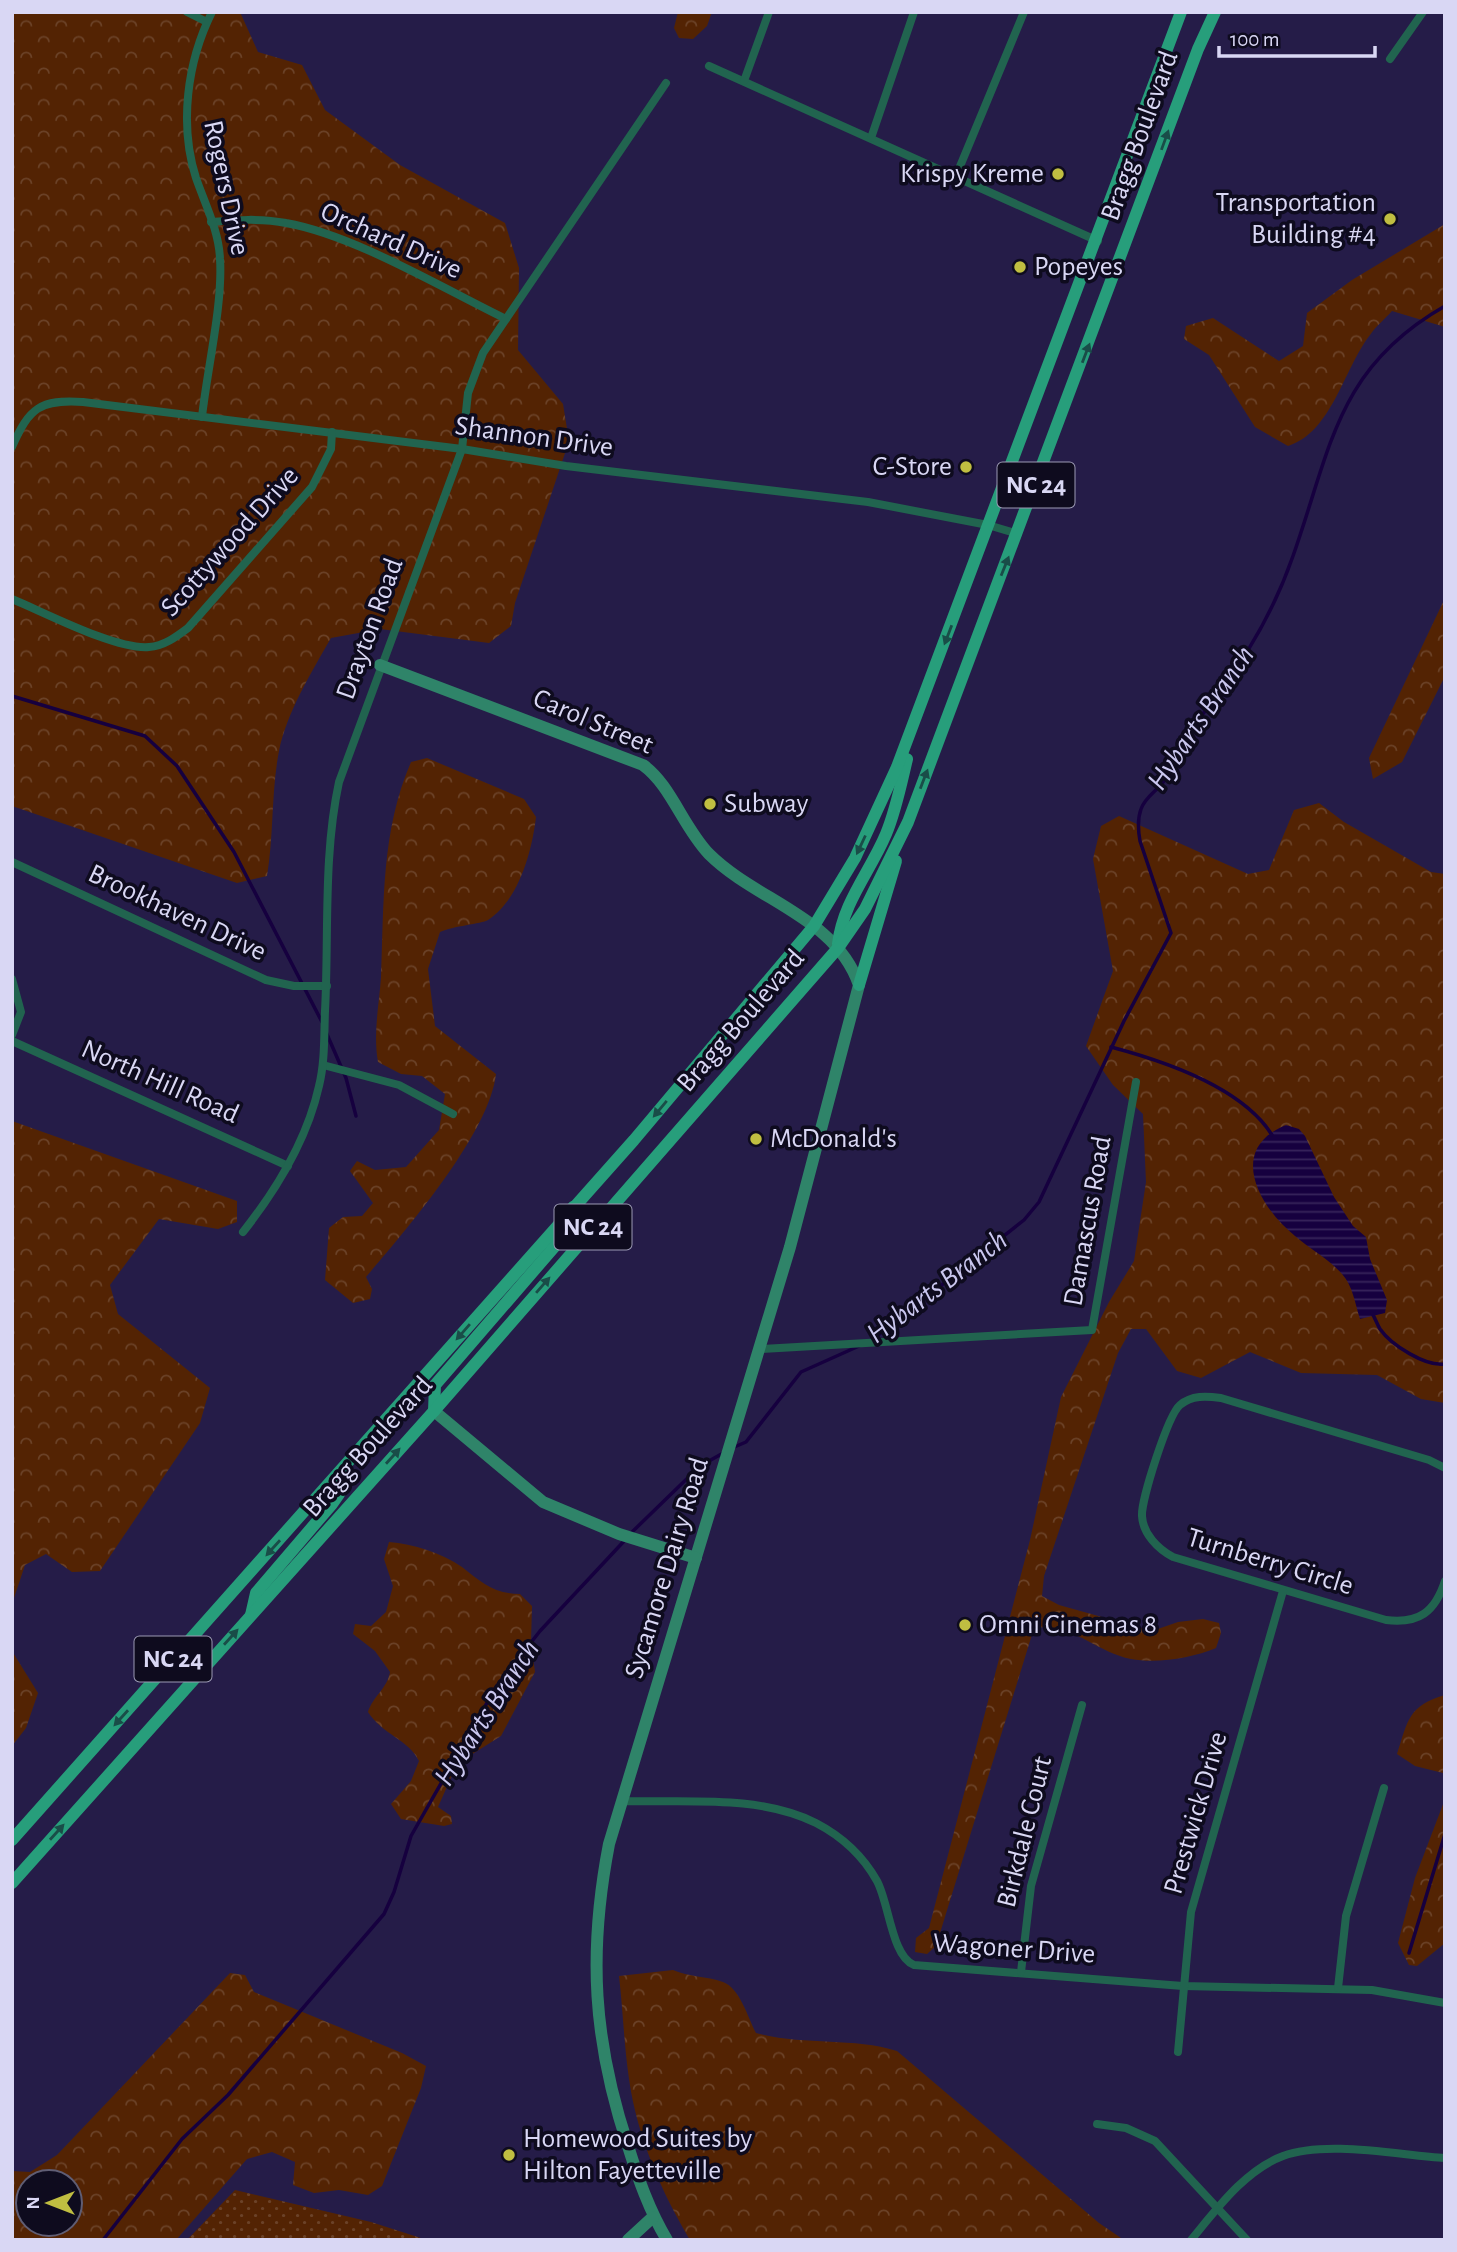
<svg xmlns="http://www.w3.org/2000/svg" width="1457" height="2252" font-family="'Alegreya Sans',sans-serif">
	<style>
		.grass { fill: url(#grass-dots) }
		.forest { fill: url(#forest-crowns); fill-rule: evenodd }
		.water { fill: url(#water-rules) }
		.lines { fill: none; stroke-linecap: round; stroke-linejoin: round }
		.stream { stroke: #16003f; stroke-width: 3.5 }
		.street { stroke: #21644f; stroke-width: 8 }
		.secondary { stroke: #2f8469; stroke-width: 12 }
		.primary { stroke: #279e7b; stroke-width: 12 }
		.oneway { fill: #194d48 }
		.poi-dot { fill: #c0be41; stroke: #0e0b1e; stroke-width: 2.5 }
		.labels { text-anchor: middle; dominant-baseline: central; stroke-width: 7; stroke-linejoin: round; paint-order: stroke }
		.shield { fill: #0e0b1e; stroke: #9c9ab4; stroke-width: 2 }
		.shield-label { font-size: 26px; font-weight: bold; fill: #d9d7f4 }
		.street-label { font-size: 28px; fill: #d9d7f4; stroke: #0e0b1e }
		.poi-label { font-size: 28px; fill: #d9d7f4; stroke: #0e0b1e; text-anchor: start }
		.water-label { font-size: 30px; font-style: italic; fill: #cac7ef; stroke: #0e0b1e }
	</style>
	<defs>
		<pattern id="grass-dots" width="8" height="8" patternUnits="userSpaceOnUse" patternTransform="scale(1.75)"><rect width="8" height="8" fill="#532303"/><path d="M2 2h.1M6 6h.1" fill="none" stroke="#6b4228" stroke-width="1.8" stroke-linecap="round"/></pattern>
		<pattern id="forest-crowns" width="20" height="18" patternUnits="userSpaceOnUse" patternTransform="scale(1.75)"><rect width="20" height="18" fill="#532303"/><path d="M2 6a3 3 0 1 1 6 0M12 15a3 3 0 1 1 6 0" fill="none" stroke="#6b4228"/></pattern>
		<pattern id="water-rules" width="6" height="5" patternUnits="userSpaceOnUse" patternTransform="scale(1.75)"><rect width="6" height="5" fill="#16003f"/><path d="M0 2.5h6" fill="none" stroke="#37245b"/></pattern>
	</defs>
	<rect width="100%" height="100%" fill="#251c48"/>
	<!-- grass -->
	<polygon class="grass" points="235,2190 371,2222 427,2240 187,2240"/>
	<!-- forest -->
	<g class="forest">
		<path d="M12,12H240L258,52L302,65L325,110L400,165L505,223L519,268L518,350L563,404L569,441L515,603L511,626L489,643L380,629L331,638C312,671 286,714 279,751C271,792 274,835 267,876L237,883L12,806Z"/>
		<polygon points="678,12 712,12 707,26 693,39 679,38 674,28"/>
		<path d="M1445,224V327L1392,311C1385,319 1376,326 1370,335C1343,370 1332,432 1288,446L1255,427L1209,355L1184,339L1186,326L1213,318L1279,361L1303,346L1307,313L1352,280Z"/>
		<polygon points="1445,598 1445,676 1402,762 1373,779 1369,758"/>
		<path d="M427,758L524,799L536,817C532,851 519,900 488,920C481,924 453,926 440,932L428,969L435,1026L496,1074C489,1134 406,1230 366,1277L372,1289L370,1299L353,1303L325,1280L329,1228L343,1217L362,1216L373,1203L350,1171L357,1161L375,1170L406,1167L439,1130L445,1094L422,1076L401,1074L378,1062C373,1033 379,1006 381,977C384,904 381,831 411,762Z"/>
		<path d="M1319,803L1344,822L1431,872L1445,874V1403L1421,1399L1377,1375L1301,1373L1250,1352L1201,1378L1177,1371L1146,1329H1131L1118,1353L1044,1576L1042,1596L1059,1605L1152,1631L1178,1622L1203,1619L1219,1623L1221,1633L1216,1648C1192,1658 1157,1664 1131,1659C1096,1652 1071,1622 1034,1628L936,1946L927,1954L915,1952L916,1938L929,1928L1030,1540L1061,1397L1109,1302L1134,1261L1146,1182L1143,1114L1113,1085L1086,1046L1113,971L1093,859L1101,826L1119,816L1248,874L1269,870L1294,810Z"/>
		<polygon points="12,1121 237,1201 237,1222 218,1229 159,1219 110,1285 118,1314 210,1388 200,1423 100,1571 72,1572 46,1554 25,1565 12,1604"/>
		<path d="M389,1542C413,1544 442,1553 462,1567C481,1582 494,1594 520,1594L532,1606L531,1642L535,1672L501,1736L474,1753L454,1771L438,1807L451,1816L452,1824L444,1826L401,1819L391,1804L411,1781L419,1761C409,1740 382,1734 368,1712C373,1696 387,1689 390,1672L375,1651L353,1634L355,1624L371,1626L386,1612L393,1586L384,1559Z"/>
		<polygon points="12,1651 38,1693 26,1728 12,1746"/>
		<path d="M1445,1695V1787L1443,1773L1415,1766L1397,1754C1408,1720 1408,1706 1445,1695Z"/>
		<polygon points="1445,1799 1445,1943 1417,1966 1409,1965 1398,1943 1415,1878"/>
		<path d="M673,1970C689,1977 706,1976 723,1982C740,1988 748,2018 756,2033C802,2046 852,2037 897,2051L1099,2223L1124,2240H690C661,2191 637,2136 629,2079C624,2045 623,2010 619,1976Z"/>
		<path d="M230,1973L245,1975L254,1992L402,2053L426,2066L421,2088L382,2186L368,2195L339,2190L314,2193L293,2185L295,2162L272,2152L247,2159L176,2240H12V2171L30,2172L57,2155ZM70,2182V2224H28V2182Z"/>
	</g>
	<!-- water -->
	<path class="water" d="M1286,1125L1299,1129L1305,1136L1334,1197L1353,1226L1366,1237L1370,1259L1387,1300L1385,1313L1360,1319C1355,1304 1353,1286 1342,1274C1329,1259 1310,1249 1295,1236C1258,1206 1227,1149 1286,1125Z"/>
	<g class="lines">
		<!-- stream -->
		<g class="stream">
			<polyline points="12,696 145,736 177,766 234,852 322,1022"/>
			<polyline points="326,1032 346,1078 356,1116"/>
			<path d="M1111,1047C1164,1061 1242,1087 1272,1135"/>
			<path d="M1372,1313C1375,1318 1377,1324 1380,1329C1391,1345 1426,1367 1445,1364"/>
			<path d="M872,1340L1024,1220L1039,1202L1124,1021L1171,933L1140,841C1138,830 1137,820 1141,809C1145,797 1157,791 1164,781C1172,767 1177,751 1185,738C1196,722 1209,707 1220,691C1251,650 1276,605 1293,556C1331,449 1336,368 1445,306"/>
			<polyline points="732,1448 746,1442 801,1372 859,1346"/>
			<polyline points="631,1533 700,1466 725,1452"/>
			<polyline points="1409,1953 1445,1834"/>
			<polyline points="103,2240 182,2139 228,2095 384,1914 394,1892 411,1836 496,1687 540,1631 626,1539"/>
		</g>
		<!-- street -->
		<g class="street">
			<polyline points="187,12 207,22"/>
			<polyline points="1390,59 1423,12"/>
			<polyline points="709,66 1098,241"/>
			<polyline points="744,81 769,12"/>
			<polyline points="871,138 914,12"/>
			<polyline points="956,176 1024,12"/>
			<path d="M211,222C236,220 261,218 286,223C354,235 442,288 506,319"/>
			<path d="M202,417C207,370 223,304 220,259C219,231 205,204 196,178C179,125 187,62 212,12"/>
			<path d="M12,447C29,408 40,399 83,402L462,449L566,466L868,502L988,525L1018,534"/>
			<path d="M12,599C46,613 116,650 149,647C164,646 176,637 188,628L312,487L331,449L332,432"/>
			<polyline points="12,862 266,980 294,986 327,986"/>
			<polyline points="12,979 21,1012 12,1035"/>
			<polyline points="12,1041 288,1166"/>
			<polyline points="323,1065 399,1085 453,1114"/>
			<path d="M243,1232C277,1189 307,1140 319,1086C325,1062 324,1036 325,1011C329,936 323,856 339,782L462,449L468,393L483,353L666,83"/>
			<polyline points="760,1349 1092,1330 1136,1082"/>
			<path d="M1445,1468L1429,1460L1221,1398C1206,1396 1192,1395 1180,1405C1168,1415 1141,1500 1142,1516C1143,1534 1158,1549 1173,1557L1386,1620C1419,1624 1435,1612 1445,1581"/>
			<path d="M621,1801C684,1803 758,1794 816,1823C841,1836 863,1856 877,1881C889,1903 892,1957 914,1965L1183,1986L1372,1990L1445,2003"/>
			<polyline points="1021,1972 1031,1886 1082,1705"/>
			<polyline points="1338,1988 1346,1916 1384,1788"/>
			<polyline points="1178,2052 1191,1912 1283,1591"/>
			<polyline points="1097,2124 1126,2128 1155,2141 1247,2240"/>
			<path d="M1191,2240C1216,2210 1245,2170 1283,2156C1326,2140 1398,2155 1445,2158"/>
		</g>
		<!-- secondary -->
		<g class="secondary">
			<path d="M380,665L643,765C671,785 683,827 709,854C756,901 836,917 859,985L790,1247L609,1844C588,1953 593,2040 628,2146C638,2178 649,2210 667,2240"/>
			<polyline points="434,1411 543,1502 619,1534 696,1558"/>
			<polyline points="628,2240 653,2217"/>
		</g>
		<!-- primary -->
		<g class="primary">
			<path d="M838,944C843,902 870,872 886,834C896,810 901,784 907,759"/>
			<polyline points="859,985 896,861"/>
			<polyline points="434,1411 435,1385 568,1231 573,1207"/>
			<polyline points="251,1615 256,1593 332,1504 339,1494 335,1479"/>
			<polyline points="12,1840 634,1140 814,926 855,858 897,767 1181,12"/>
			<polyline points="12,1883 434,1411 838,948 865,909 908,822 1198,49 1215,12"/>
		</g>
	</g>
	<!-- one-way arrows -->
	<defs><path id="oneway-solid" d="M-6-.8H1V-3.2L6.5 0L1 3.2V.8H-6Z" transform="scale(1.75)"/></defs>
	<g class="oneway">
		<use href="#oneway-solid" transform="translate(1165 140) rotate(-70)"/>
		<use href="#oneway-solid" transform="translate(1086 353) rotate(-69)"/>
		<use href="#oneway-solid" transform="translate(1005 566) rotate(-68)"/>
		<use href="#oneway-solid" transform="translate(948 635) rotate(111)"/>
		<use href="#oneway-solid" transform="translate(924 779) rotate(-69)"/>
		<use href="#oneway-solid" transform="translate(861 845) rotate(115)"/>
		<use href="#oneway-solid" transform="translate(660 1109) rotate(130)"/>
		<use href="#oneway-solid" transform="translate(543 1285) rotate(-49)"/>
		<use href="#oneway-solid" transform="translate(463 1332) rotate(131)"/>
		<use href="#oneway-solid" transform="translate(393 1456) rotate(-48)"/>
		<use href="#oneway-solid" transform="translate(273 1548) rotate(132)"/>
		<use href="#oneway-solid" transform="translate(231 1637) rotate(-48)"/>
		<use href="#oneway-solid" transform="translate(121 1718) rotate(132)"/>
		<use href="#oneway-solid" transform="translate(57 1832) rotate(-48)"/>
	</g>
	<!-- markers -->
	<g class="poi-dot">
		<circle cx="1058" cy="174" r="7"/>
		<circle cx="1390" cy="219" r="7"/>
		<circle cx="1020" cy="267" r="7"/>
		<circle cx="966" cy="467" r="7"/>
		<circle cx="710" cy="804" r="7"/>
		<circle cx="756" cy="1139" r="7"/>
		<circle cx="965" cy="1625" r="7"/>
		<circle cx="509" cy="2155" r="7"/>
	</g>
	<g class="labels">
		<!-- shield labels -->
		<g class="shield">
			<rect x="997.5" y="462.5" width="77" height="45" rx="5"/>
			<rect x="554.5" y="1204.5" width="77" height="45" rx="5"/>
			<rect x="134.5" y="1636.5" width="77" height="45" rx="5"/>
		</g>
		<g class="shield-label">
			<text x="1036" y="485">NC 24</text>
			<text x="593" y="1227">NC 24</text>
			<text x="173" y="1659">NC 24</text>
		</g>
		<!-- street labels -->
		<g class="street-label">
			<text transform="translate(1140 136) rotate(-70)">Bragg Boulevard</text>
			<text transform="translate(226 188) rotate(78)">Rogers Drive</text>
			<text transform="translate(391 241) rotate(24)">Orchard Drive</text>
			<text transform="translate(534 437) rotate(8)">Shannon Drive</text>
			<text transform="translate(230 542) rotate(-48)">Scottywood Drive</text>
			<text transform="translate(370 629) rotate(-70)">Drayton Road</text>
			<text transform="translate(593 722) rotate(23)">Carol Street</text>
			<text transform="translate(177 913) rotate(25)">Brookhaven Drive</text>
			<text transform="translate(741 1021) rotate(-49)">Bragg Boulevard</text>
			<text transform="translate(160 1082) rotate(24)">North Hill Road</text>
			<text transform="translate(1088 1221) rotate(-80)">Damascus Road</text>
			<text transform="translate(368 1447) rotate(-48)">Bragg Boulevard</text>
			<text transform="translate(1270 1562) rotate(17)">Turnberry Circle</text>
			<text transform="translate(667 1568) rotate(-73)">Sycamore Dairy Road</text>
			<text transform="translate(1196 1813) rotate(-74)">Prestwick Drive</text>
			<text transform="translate(1025 1832) rotate(-76)">Birkdale Court</text>
			<text transform="translate(1014 1949) rotate(4)">Wagoner Drive</text>
		</g>
		<!-- poi labels -->
		<g class="poi-label">
			<text x="1044" y="174" text-anchor="end">Krispy Kreme</text>
			<text x="1376" y="203" text-anchor="end">Transportation<tspan x="1376" dy="32">Building #4</tspan></text>
			<text x="1034" y="267">Popeyes</text>
			<text x="952" y="467" text-anchor="end">C-Store</text>
			<text x="724" y="804">Subway</text>
			<text x="770" y="1139">McDonald's</text>
			<text x="979" y="1625">Omni Cinemas 8</text>
			<text x="523" y="2139">Homewood Suites by<tspan x="523" dy="32">Hilton Fayetteville</tspan></text>
		</g>
		<!-- water labels -->
		<g class="water-label">
			<text transform="translate(1201 718) rotate(-56)">Hybarts Branch</text>
			<text transform="translate(937 1287) rotate(-37)">Hybarts Branch</text>
			<text transform="translate(487 1713) rotate(-57)">Hybarts Branch</text>
		</g>
	</g>
	<!-- border -->
	<rect width="1457" height="2252" fill="none" stroke="#d9d7f4" stroke-width="28"/>
	<!-- north arrow -->
	<g transform="translate(49 2203) rotate(270)"><circle r="33" fill="#0e0b1e" stroke="#5f5d74" stroke-width="2"/>
	<path d="M0-5L12 26L0 18L-12 26Z" fill="#c0be41"/>
	<text y="-10" font-size="19" font-weight="bold" text-anchor="middle" fill="#d9d7f4">N</text>
	</g>
	<!-- scale -->
	<path d="M1219 46v10h156v-10" fill="none" stroke="#d9d7f4" stroke-width="3.5"/>
	<text x="1230" y="46" font-size="21" fill="#d9d7f4" stroke="#0e0b1e" stroke-width="5" paint-order="stroke">100 m</text>
</svg>
